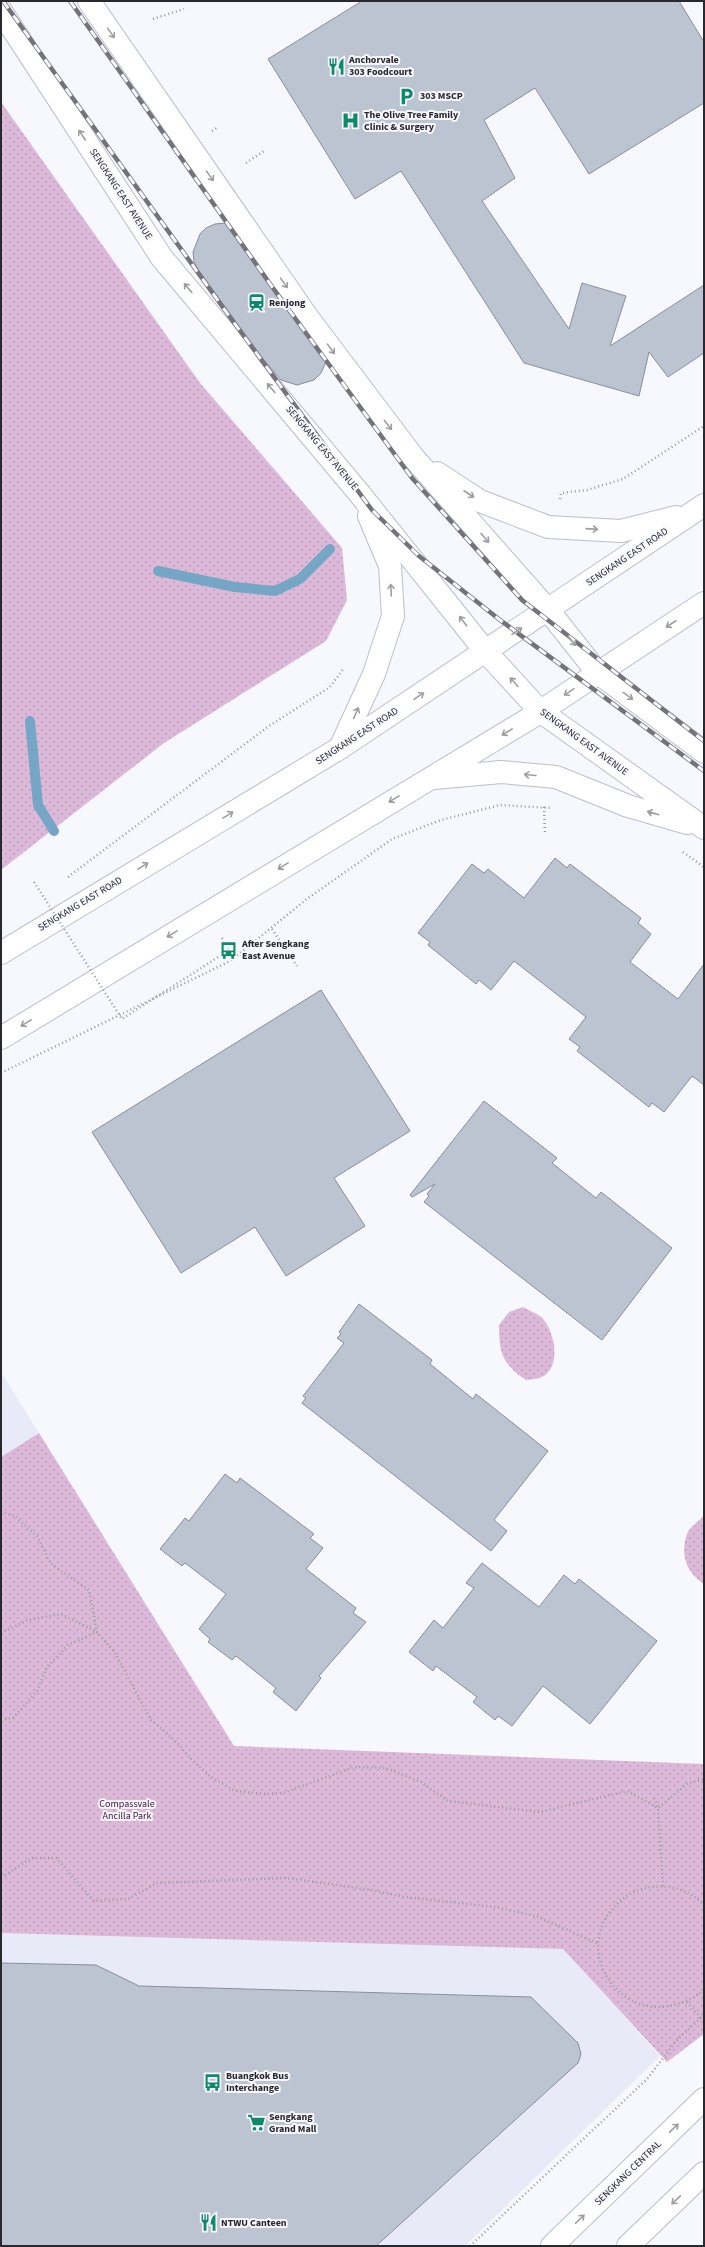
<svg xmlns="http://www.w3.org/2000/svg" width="705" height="2247" font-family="'Source Sans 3',sans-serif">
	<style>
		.built { fill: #e9eaf8 }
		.green { fill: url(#green-dots) }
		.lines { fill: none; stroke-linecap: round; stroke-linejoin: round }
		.stream { stroke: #76a6c6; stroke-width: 10 }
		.building { fill: #bcc4d1; stroke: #888f9c }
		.minor-casing { stroke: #bebecd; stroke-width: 24 }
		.major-casing { stroke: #bebecd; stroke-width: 24 }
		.path { stroke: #9b9ba1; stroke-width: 2.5; stroke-dasharray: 1 3; stroke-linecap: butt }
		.minor { stroke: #fff; stroke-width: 22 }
		.major { stroke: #fff; stroke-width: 22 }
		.rail-casing { stroke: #737379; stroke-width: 4.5 }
		.rail { stroke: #f7f7fe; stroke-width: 3; stroke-dasharray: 9; stroke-linecap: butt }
		.path-bridge { stroke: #9b9ba1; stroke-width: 2.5; stroke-dasharray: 1 3; stroke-linecap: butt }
		.oneway { stroke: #9e9ea1 }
		.labels { text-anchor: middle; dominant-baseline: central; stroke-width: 4; stroke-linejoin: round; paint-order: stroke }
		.poi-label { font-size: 10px; font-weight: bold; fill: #28282e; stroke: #f7f7fe; text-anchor: start }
		.street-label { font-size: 10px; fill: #28282e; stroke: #f7f7fe }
		.park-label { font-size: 10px; fill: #421140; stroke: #f7f7fe }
	</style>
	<defs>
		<pattern id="green-dots" width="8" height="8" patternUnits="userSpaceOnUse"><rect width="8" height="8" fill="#dcb9d8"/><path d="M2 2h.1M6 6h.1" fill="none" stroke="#bd9fba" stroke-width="1.8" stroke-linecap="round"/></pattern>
	</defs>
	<rect width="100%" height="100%" fill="#f7f7fe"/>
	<!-- built -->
	<g class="built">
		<polygon points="1,1372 39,1433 1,1457"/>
		<polygon points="1,1933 563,1949 660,2056 465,2246 1,2246"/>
	</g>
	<!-- green -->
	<g class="green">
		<polygon points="1,102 200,383 342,548 347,600 326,641 164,743 1,870"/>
		<path d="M523,1307C528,1310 535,1313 540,1316C553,1327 560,1357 549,1371C543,1379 535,1379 526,1380C502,1364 499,1353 499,1325L509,1312Z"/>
		<polygon points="39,1433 234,1746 704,1764 704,2034 667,2062 563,1949 1,1933 1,1457"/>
		<path d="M704,1516V1584C686,1572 680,1555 687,1534C689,1528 699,1521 704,1516Z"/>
	</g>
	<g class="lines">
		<!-- stream -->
		<g class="stream">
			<polyline points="158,571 235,587 275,591 300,579 330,549"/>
			<polyline points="30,721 38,805 54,831"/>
		</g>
	</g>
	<!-- building -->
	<g class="building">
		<polygon points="362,1 679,1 704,42 704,103 589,174 535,88 484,120 515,178 482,201 569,329 582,283 626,296 610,346 704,285 704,353 668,377 649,352 639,396 524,363 401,171 355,199 268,59"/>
		<polygon points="227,223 326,362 321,373 314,380 297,385 281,380 263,359 199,271 194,262 193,252 200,234 206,228 215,224"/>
		<polygon points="555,858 567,868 570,864 641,918 638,923 651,934 630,962 678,999 704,964 704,1085 692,1076 664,1112 652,1103 649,1107 577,1051 580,1047 569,1039 586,1017 514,961 491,990 479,980 476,984 428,945 430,942 418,933 472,864 484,873 488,869 524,898"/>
		<polygon points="321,990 410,1131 334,1178 365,1226 286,1276 255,1227 181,1273 92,1132"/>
		<polygon points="484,1101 557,1158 552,1163 596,1198 601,1192 672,1248 602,1340 424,1202 429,1196 427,1194 435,1184 412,1197 410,1195"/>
		<polygon points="359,1304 432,1360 430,1364 473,1399 476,1394 548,1451 494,1520 507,1531 491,1551 302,1403 306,1398 303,1396 344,1343 337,1338 341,1334 339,1332"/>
		<polygon points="225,1474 237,1483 240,1478 314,1534 310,1538 323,1548 306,1569 356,1608 353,1613 366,1622 319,1676 321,1678 296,1711 273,1692 276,1688 236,1656 232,1660 208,1642 210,1639 199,1629 226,1594 185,1563 182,1566 160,1549 185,1518 189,1521"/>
		<polygon points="482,1563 539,1607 564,1575 575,1584 579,1579 657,1641 590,1724 543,1686 512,1726 498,1716 495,1720 473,1702 477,1697 436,1666 433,1671 409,1652 434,1620 443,1628 474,1588 466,1583"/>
		<polygon points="1,1963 96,1965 139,1986 531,1997 578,2043 581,2054 578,2063 376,2246 1,2246"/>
	</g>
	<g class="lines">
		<defs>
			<g id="minor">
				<polyline points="552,2246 704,2099"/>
				<polyline points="628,2246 704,2173"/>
			</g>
			<g id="major">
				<polyline points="89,1 308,318 413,457 548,610 597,672 704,752"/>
				<polyline points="1,11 162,258 359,493 486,652 540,711 704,828"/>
				<polyline points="437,473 480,501 548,527 621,531 676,517"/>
				<polyline points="340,748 374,674 393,616 390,566 369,516"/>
				<polyline points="434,778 501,772 556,777 628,806 687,823"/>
				<polyline points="1,953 340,748 704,505"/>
				<polyline points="1,1038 532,717 704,603"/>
			</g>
		</defs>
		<!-- minor casing -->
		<use href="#minor" class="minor-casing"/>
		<!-- major casing -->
		<use href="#major" class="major-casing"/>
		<!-- path -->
		<g class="path">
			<polyline points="153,19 184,9"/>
			<polyline points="212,131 218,127"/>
			<polyline points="246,163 264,151"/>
			<polyline points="560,499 561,493 587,490 623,479 704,426"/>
			<polyline points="544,807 545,833"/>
			<polyline points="683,852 704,867"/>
			<polyline points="68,877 269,726 330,687 344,668"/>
			<polyline points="272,929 297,966"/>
			<polyline points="222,938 229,950"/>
			<polyline points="1,1073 230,961 307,899 392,839 441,820 500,805 552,808"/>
			<polyline points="1,1512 15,1516 37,1536 51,1564 89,1590 97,1632 115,1653 151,1720 177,1742 189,1757 211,1777 235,1791 264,1794 283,1793 354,1767 386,1768 421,1782 448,1801 540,1812 627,1791 658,1808 687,1784 704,1779"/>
			<polyline points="1,1633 28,1620 61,1614 97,1632"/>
			<polyline points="1,1720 13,1718 37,1691 47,1667 68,1645 97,1632"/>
			<polyline points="654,1798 658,1808 663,1886"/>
			<polyline points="1,1874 5,1875 32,1858 56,1858 94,1901 128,1899 157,1883 287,1878 371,1890 405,1897 495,1907 536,1916 599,1944"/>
			<path d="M704,1906C691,1890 671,1885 652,1887C639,1888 628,1894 619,1902C562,1953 632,2045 704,1990"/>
			<polyline points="687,2002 701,2018"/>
			<polyline points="470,2246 647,2079 677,2040 704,2015"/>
		</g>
		<!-- minor -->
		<use href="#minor" class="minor"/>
		<!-- major -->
		<use href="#major" class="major"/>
		<defs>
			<g id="rail">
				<polyline points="3,1 232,320 372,510 419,556 500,620 704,771"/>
				<polyline points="70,1 273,288 412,478 522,600 704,741"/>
			</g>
		</defs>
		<!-- rail casing -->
		<use href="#rail" class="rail-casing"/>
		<!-- rail -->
		<use href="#rail" class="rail"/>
		<!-- path-bridge -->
		<polyline class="path-bridge" points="34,882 122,1019 229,950"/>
	</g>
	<!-- one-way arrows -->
	<defs><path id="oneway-shaft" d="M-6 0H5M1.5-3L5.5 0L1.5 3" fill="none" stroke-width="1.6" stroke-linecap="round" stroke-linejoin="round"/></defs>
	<g class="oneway">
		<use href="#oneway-shaft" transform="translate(111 33) rotate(55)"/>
		<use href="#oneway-shaft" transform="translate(82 135) rotate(-123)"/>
		<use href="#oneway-shaft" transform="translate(210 176) rotate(55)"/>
		<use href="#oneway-shaft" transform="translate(284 283) rotate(55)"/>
		<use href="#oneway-shaft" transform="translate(188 288) rotate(-130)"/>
		<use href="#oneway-shaft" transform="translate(331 349) rotate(54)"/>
		<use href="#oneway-shaft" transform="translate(271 388) rotate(-130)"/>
		<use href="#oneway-shaft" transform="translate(388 425) rotate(52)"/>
		<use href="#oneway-shaft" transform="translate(469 494) rotate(33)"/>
		<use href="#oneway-shaft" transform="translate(592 529) rotate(4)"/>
		<use href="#oneway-shaft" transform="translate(485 538) rotate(49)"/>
		<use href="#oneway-shaft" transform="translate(391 590) rotate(-93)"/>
		<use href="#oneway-shaft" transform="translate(463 621) rotate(-127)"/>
		<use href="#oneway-shaft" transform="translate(671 624) rotate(147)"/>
		<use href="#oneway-shaft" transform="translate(517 631) rotate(-34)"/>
		<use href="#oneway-shaft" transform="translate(572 641) rotate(52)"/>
		<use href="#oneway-shaft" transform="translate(514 682) rotate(-132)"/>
		<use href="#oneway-shaft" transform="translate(569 692) rotate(146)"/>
		<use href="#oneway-shaft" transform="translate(419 696) rotate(-34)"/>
		<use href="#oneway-shaft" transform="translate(628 696) rotate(36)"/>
		<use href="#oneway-shaft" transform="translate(356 713) rotate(-66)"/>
		<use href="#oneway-shaft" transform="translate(507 732) rotate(149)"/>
		<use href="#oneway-shaft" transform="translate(530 775) rotate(-175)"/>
		<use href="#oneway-shaft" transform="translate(394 799) rotate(149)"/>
		<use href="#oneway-shaft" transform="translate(653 813) rotate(-164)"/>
		<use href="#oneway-shaft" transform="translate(228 815) rotate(-31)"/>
		<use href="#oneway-shaft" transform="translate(143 866) rotate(-31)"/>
		<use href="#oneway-shaft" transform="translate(283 866) rotate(149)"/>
		<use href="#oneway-shaft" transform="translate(172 934) rotate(149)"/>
		<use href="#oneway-shaft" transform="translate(26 1023) rotate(149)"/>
		<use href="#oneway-shaft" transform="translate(674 2128) rotate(-44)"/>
		<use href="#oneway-shaft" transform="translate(676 2200) rotate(136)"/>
		<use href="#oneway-shaft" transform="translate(580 2219) rotate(-44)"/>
	</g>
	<!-- icons -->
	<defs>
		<symbol id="restaurant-bare" viewBox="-9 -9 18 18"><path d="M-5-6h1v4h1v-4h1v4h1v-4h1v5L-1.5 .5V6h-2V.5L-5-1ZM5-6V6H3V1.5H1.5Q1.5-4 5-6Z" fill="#0f896b" stroke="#f7f7fe" stroke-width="2.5" paint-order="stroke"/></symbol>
		<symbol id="parking-bare" viewBox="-9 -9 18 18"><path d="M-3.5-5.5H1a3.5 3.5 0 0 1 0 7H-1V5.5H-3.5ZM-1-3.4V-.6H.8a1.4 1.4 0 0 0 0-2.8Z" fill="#0f896b" stroke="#f7f7fe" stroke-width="2.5" paint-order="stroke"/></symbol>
		<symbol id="hospital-bare" viewBox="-9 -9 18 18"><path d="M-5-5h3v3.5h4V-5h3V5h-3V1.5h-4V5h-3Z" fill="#0f896b" stroke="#f7f7fe" stroke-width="2.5" paint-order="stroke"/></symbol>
		<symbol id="station-bare" viewBox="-9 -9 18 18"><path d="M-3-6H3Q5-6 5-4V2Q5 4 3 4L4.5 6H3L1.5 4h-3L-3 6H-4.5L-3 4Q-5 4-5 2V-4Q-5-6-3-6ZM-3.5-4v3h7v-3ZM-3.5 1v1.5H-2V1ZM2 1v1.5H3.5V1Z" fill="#0f896b" stroke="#f7f7fe" stroke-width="2.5" paint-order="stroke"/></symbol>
		<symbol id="bus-bare" viewBox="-9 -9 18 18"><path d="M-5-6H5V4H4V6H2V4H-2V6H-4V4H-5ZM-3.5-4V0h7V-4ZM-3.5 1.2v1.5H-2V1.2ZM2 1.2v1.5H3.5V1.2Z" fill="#0f896b" stroke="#f7f7fe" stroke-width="2.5" paint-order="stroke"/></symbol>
		<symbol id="supermarket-bare" viewBox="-9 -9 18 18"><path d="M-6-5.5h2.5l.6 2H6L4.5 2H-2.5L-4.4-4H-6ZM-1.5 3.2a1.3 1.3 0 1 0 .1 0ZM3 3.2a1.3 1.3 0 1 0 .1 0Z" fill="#0f896b" stroke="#f7f7fe" stroke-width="2.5" paint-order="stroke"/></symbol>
	</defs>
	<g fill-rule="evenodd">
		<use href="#restaurant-bare" x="324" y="54" width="25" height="25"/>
		<use href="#parking-bare" x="394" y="84" width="25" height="25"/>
		<use href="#hospital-bare" x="338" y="108" width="25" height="25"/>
		<use href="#station-bare" x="244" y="290" width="25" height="25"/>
		<use href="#bus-bare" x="216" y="938" width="25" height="25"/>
		<use href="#bus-bare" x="200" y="2070" width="25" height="25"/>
		<use href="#supermarket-bare" x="244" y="2110" width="25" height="25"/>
		<use href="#restaurant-bare" x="196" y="2210" width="25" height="25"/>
	</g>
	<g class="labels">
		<!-- poi labels -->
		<g class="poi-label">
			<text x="349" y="60">Anchorvale<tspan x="349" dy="12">303 Foodcourt</tspan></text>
			<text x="420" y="96">303 MSCP</text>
			<text x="364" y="115">The Olive Tree Family<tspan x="364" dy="12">Clinic &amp; Surgery</tspan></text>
			<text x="269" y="303">Renjong</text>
			<text x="242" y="944">After Sengkang<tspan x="242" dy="12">East Avenue</tspan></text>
			<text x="226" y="2076">Buangkok Bus<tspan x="226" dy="12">Interchange</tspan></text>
			<text x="269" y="2117">Sengkang<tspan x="269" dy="12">Grand Mall</tspan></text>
			<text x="221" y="2223">NTWU Canteen</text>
		</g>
		<!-- street labels -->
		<g class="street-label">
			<text transform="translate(121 194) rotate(57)">SENGKANG EAST AVENUE</text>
			<text transform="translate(322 448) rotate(50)">SENGKANG EAST AVENUE</text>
			<text transform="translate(627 557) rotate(-34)">SENGKANG EAST ROAD</text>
			<text transform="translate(357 736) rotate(-33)">SENGKANG EAST ROAD</text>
			<text transform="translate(584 742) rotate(36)">SENGKANG EAST AVENUE</text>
			<text transform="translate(80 904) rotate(-31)">SENGKANG EAST ROAD</text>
			<text transform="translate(628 2173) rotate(-44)">SENGKANG CENTRAL</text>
		</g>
		<!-- park labels -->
		<g class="park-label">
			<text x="127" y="1804">Compassvale<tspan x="127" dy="12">Ancilla Park</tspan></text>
		</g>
	</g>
	<!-- border -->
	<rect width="705" height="2247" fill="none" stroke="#28282e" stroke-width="4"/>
</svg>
